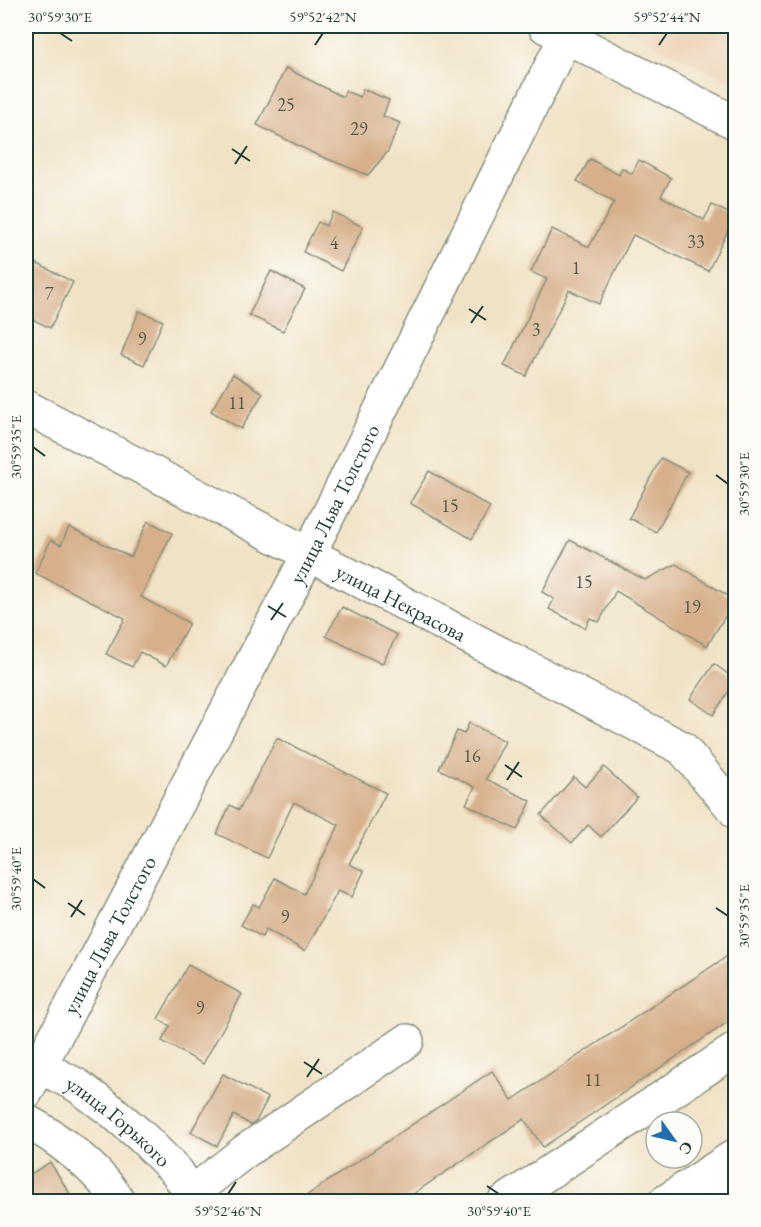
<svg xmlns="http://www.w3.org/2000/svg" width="761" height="1227" font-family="'EB Garamond',serif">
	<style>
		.built { fill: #efd6bb }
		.building { fill: #d7b08b }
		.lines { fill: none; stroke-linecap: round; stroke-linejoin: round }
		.minor-casing { stroke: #88907c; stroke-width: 36 }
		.minor { stroke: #fff; stroke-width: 33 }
		.ticks { fill: none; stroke: #1f3d34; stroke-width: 2 }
		.labels { text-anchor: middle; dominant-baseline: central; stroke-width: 6; stroke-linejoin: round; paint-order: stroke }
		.number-label { font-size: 18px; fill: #4d5a4a }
		.street-label { font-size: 21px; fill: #1f3d34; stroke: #fdfcf7 }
		.neatline { fill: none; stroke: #1f3d34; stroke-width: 2 }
		.ticks-label { font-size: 15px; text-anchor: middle; fill: #1f3d34 }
	</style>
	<rect width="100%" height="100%" fill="#fdfcf7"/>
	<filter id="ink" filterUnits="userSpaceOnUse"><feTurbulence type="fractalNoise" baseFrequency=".0167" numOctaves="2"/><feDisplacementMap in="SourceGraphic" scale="12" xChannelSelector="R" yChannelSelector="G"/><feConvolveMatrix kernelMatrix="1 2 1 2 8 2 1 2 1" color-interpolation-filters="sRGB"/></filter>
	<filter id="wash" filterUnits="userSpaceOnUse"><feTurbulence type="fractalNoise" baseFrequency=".008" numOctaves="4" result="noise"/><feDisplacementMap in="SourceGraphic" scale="24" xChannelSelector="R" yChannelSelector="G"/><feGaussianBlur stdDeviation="1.35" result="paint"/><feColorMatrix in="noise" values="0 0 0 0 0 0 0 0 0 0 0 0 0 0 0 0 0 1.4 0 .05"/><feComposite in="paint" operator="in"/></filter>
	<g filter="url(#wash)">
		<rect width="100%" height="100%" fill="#f0e2c5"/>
		<!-- built -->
		<polygon class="built" points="619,26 735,26 735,84"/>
		<g id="blocks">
			<!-- building -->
			<g class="building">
				<polygon points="286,68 343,97 345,91 360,97 363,89 389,100 383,116 400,123 388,151 368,175 315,154 257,125"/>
				<polygon points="590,159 619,175 622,168 632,174 639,160 671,178 661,196 704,220 712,205 735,216 708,271 633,235 599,304 569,290 526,376 504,366 547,279 531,272 552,229 589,247 614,202 577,181"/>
				<polygon points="333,212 363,227 341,271 303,252 318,222 326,226"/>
				<polygon points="26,258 73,282 50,328 26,316"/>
				<polygon points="271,271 305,289 283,331 249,315"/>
				<polygon points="139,311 163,321 144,365 121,355"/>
				<polygon points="233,374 263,393 241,429 211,411"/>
				<polygon points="661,458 688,472 656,532 629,518"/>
				<polygon points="429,471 490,507 472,539 410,503"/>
				<polygon points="148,521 172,533 141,597 189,623 166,666 140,652 132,667 106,654 125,618 35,573 51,540 61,545 69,527 131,557"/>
				<polygon points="570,540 645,580 676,564 735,600 707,646 616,591 599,622 590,618 585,628 549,609 554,599 542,592"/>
				<polygon points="342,607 397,635 382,664 326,636"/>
				<polygon points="714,664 735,679 735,682 713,715 690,699"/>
				<polygon points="469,723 505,741 486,779 531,801 517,830 466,804 475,787 439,769 457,731 464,734"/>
				<polygon points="277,738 386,793 349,864 364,871 352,897 338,891 305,951 266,929 262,937 241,925 253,904 259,907 275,878 304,894 339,825 294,802 267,858 217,834 230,805 239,810"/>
				<polygon points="604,767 637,797 601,837 588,825 572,843 541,815 574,777 585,787"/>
				<polygon points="735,951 735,1017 543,1147 524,1119 401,1202 297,1202 492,1071 512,1100"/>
				<polygon points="188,965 242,994 203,1064 162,1041 170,1026 158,1019"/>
				<polygon points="223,1074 268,1098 256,1121 251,1125 234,1115 217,1146 191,1132"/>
				<polygon points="50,1162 75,1202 26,1202 26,1177"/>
			</g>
		</g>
	</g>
	<g filter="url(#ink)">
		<use href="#blocks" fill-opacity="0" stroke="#88907c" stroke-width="1.5"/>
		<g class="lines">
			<defs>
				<g id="minor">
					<polyline points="545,26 736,123"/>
					<path id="s1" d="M26,407L682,748L736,812"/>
					<path id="s2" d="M26,1059L78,1086L113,1112L142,1137L177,1172L196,1202"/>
					<path id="s3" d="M26,1092L309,554L566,36"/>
					<path d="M26,1121C58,1138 100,1170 119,1202"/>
					<polyline points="711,1171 731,1202"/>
					<polyline points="191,1194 244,1152 407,1041"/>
					<polyline points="504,1202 736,1049"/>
					<polyline points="665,1202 736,1155"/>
				</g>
			</defs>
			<!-- minor casing -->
			<use href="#minor" class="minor-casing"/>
			<!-- minor -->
			<use href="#minor" class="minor"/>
		</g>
	</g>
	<!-- ticks -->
	<path class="ticks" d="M60,33L72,41M315,45L323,33M659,45L667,33M232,149L250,161M235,164L247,146M469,309L486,320M471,323L483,306M33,447L45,456M716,475L728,484M268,606L286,617M271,620L283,603M505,765L522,777M507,780L519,762M33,879L45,888M68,903L85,915M716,908L728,916M71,917L82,900M304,1062L322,1074M307,1077L319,1059M487,1186L499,1194M228,1194L236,1182"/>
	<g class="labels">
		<!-- number labels -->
		<g class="number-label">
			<text x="286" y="104">25</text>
			<text x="359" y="128">29</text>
			<text x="696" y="241">33</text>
			<text x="334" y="242">4</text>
			<text x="576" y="267">1</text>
			<text x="49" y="293">7</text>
			<text x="536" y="329">3</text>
			<text x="142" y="338">9</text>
			<text x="237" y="402">11</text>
			<text x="450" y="505">15</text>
			<text x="584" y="581">15</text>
			<text x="692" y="606">19</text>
			<text x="472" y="755">16</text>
			<text x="285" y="916">9</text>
			<text x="200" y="1007">9</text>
			<text x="593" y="1079">11</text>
		</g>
		<!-- street labels -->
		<g class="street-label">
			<text stroke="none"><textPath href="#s3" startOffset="664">улица Льва Толстого</textPath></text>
			<text stroke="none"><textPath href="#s1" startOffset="423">улица Некрасова</textPath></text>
			<text stroke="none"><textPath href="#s3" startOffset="178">улица Льва Толстого</textPath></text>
			<text stroke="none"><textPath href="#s2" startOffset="112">улица Горького</textPath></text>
		</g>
	</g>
	<!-- margin -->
	<rect width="761" height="1227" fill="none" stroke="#fdfcf7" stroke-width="66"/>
	<!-- north arrow -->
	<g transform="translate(674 1140) rotate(124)"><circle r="28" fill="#fdfcf7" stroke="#a4b0a9" stroke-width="1.5"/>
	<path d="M0-4.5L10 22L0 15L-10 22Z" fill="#1f6fb2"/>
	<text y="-9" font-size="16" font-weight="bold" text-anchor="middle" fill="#1f3d34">С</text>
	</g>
	<rect x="33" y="33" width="695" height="1161" class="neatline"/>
	<g class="ticks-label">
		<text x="60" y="22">30°59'30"E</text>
		<text x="323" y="22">59°52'42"N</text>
		<text x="667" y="22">59°52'44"N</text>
		<text transform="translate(16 447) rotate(-90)" y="5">30°59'35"E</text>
		<text transform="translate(744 484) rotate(-90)" y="5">30°59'30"E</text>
		<text transform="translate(16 879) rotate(-90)" y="5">30°59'40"E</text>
		<text transform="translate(744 916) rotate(-90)" y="5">30°59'35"E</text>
		<text x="228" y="1216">59°52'46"N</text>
		<text x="499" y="1216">30°59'40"E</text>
	</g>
</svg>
